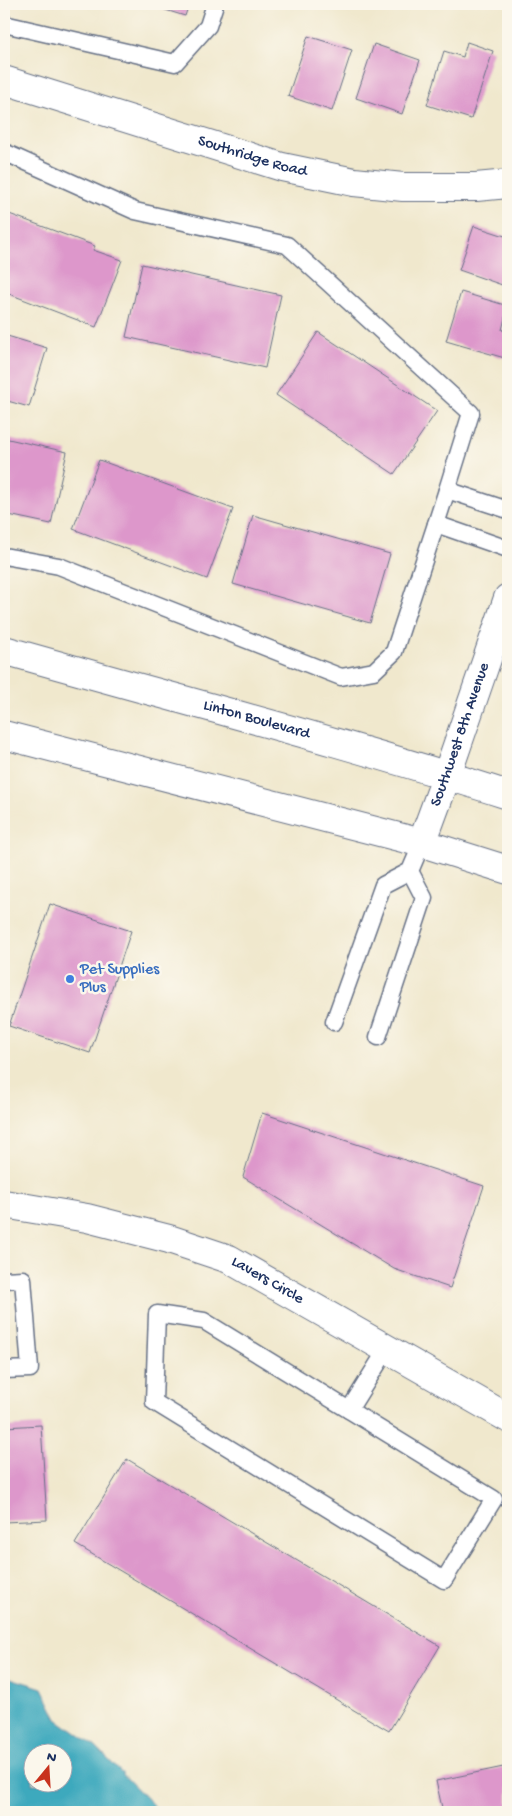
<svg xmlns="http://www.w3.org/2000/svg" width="512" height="1816" font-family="'Gochi Hand',sans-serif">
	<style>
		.water { fill: #3ea9bd; stroke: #2c6c8e; fill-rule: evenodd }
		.building { fill: #dd97cb }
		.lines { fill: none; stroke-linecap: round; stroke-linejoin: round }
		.service-casing { stroke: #667085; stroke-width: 19 }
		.minor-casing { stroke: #667085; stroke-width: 30 }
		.secondary-casing { stroke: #667085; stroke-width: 30 }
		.service { stroke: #fff; stroke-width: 16 }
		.minor { stroke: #fff; stroke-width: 28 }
		.secondary { stroke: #fff; stroke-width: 28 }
		.shop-dot { fill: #3f7fe0; stroke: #fbf7ec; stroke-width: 2 }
		.labels { text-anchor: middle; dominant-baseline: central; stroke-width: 5; stroke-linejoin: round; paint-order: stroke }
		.street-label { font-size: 16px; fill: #1b2f5e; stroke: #fbf7ec }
		.shop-label { font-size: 16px; fill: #366cbe; stroke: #fbf7ec; text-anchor: start }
	</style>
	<rect width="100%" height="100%" fill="#fbf7ec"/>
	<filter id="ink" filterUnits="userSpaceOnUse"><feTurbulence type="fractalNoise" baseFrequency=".02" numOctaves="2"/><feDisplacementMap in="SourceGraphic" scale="10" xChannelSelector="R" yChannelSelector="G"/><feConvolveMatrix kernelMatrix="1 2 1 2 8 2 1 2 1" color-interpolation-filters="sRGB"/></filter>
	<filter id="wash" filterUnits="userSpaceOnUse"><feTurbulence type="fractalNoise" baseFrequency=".0096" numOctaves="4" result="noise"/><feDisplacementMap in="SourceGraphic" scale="20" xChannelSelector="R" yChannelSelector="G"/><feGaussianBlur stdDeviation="1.12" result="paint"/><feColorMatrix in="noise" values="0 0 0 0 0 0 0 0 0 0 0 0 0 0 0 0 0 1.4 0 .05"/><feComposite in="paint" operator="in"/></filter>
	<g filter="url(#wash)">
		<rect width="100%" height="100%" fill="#f0e8cd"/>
		<!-- water -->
		<path class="water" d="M4,1676L42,1688L57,1719L96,1747L159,1811L162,1812H4ZM32,1754H62V1784H32Z"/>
		<g id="blocks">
			<!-- building -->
			<g class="building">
				<polygon points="146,4 189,4 185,16"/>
				<polygon points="308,36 352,50 332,111 288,96"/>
				<polygon points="467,42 493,51 471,119 427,105 444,51 463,57"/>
				<polygon points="374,44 420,60 402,114 356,98"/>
				<polygon points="4,212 95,246 93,250 122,260 96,327 4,292"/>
				<polygon points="474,226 508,237 508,287 459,270"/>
				<polygon points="142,264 281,295 265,368 126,337"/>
				<polygon points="461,292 508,306 502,330 508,332 508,359 446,341"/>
				<polygon points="318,332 437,411 394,474 276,395"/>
				<polygon points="4,335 47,348 29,407 4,400"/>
				<polygon points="4,438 67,452 51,524 4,514"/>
				<polygon points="99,460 233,509 207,579 73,529"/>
				<polygon points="253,515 390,554 370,623 233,584"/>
				<polygon points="50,904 131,931 90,1053 9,1026"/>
				<polygon points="262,1113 484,1186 450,1288 394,1269 243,1177"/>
				<polygon points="41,1425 47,1520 4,1522 4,1427"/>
				<polygon points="127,1459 440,1646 389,1731 75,1544"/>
				<polygon points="508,1766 508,1812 443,1812 436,1781"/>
			</g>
		</g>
	</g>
	<g filter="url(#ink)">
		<use href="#blocks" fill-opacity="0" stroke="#667085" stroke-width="1"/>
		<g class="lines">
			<defs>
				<g id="service">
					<polyline points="4,24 175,63 208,26 215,4"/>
					<polyline points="4,152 135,211 287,245 471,413 447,490"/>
					<polyline points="508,510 447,490 436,524 508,549"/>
					<polyline points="4,556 59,566 341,677 374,671 394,652 436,524"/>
					<polyline points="334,1022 383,885 410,871 422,843"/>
					<polyline points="378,1037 424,898 410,871"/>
					<polyline points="4,1280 23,1279 30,1369 4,1370"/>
					<polygon points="157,1314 204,1321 494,1499 444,1580 154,1402"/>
					<polyline points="349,1410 387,1349"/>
				</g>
				<g id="minor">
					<path id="s1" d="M4,80L282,167L354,182L403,187H476L508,184"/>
					<path id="s2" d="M422,843L447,775L508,598"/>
					<path id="s3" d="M4,1204L87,1218L169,1239L229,1259L508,1418"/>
				</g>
				<g id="secondary">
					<path id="s4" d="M4,650C172,698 342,741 508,795"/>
					<polyline points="4,735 422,843 508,870"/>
				</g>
			</defs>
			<!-- service casing -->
			<use href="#service" class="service-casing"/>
			<!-- minor casing -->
			<use href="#minor" class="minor-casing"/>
			<!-- secondary casing -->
			<use href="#secondary" class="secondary-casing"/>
			<!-- service -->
			<use href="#service" class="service"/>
			<!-- minor -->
			<use href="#minor" class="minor"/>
			<!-- secondary -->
			<use href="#secondary" class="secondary"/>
		</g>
	</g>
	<!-- markers -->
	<circle class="shop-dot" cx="70" cy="979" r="5"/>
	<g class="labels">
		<!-- street labels -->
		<g class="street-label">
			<text stroke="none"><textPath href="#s1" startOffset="260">Southridge Road</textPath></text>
			<text stroke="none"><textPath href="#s4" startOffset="262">Linton Boulevard</textPath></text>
			<text stroke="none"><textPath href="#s2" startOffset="115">Southwest 8th Avenue</textPath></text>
			<text stroke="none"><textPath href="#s3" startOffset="276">Lavers Circle</textPath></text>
		</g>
		<!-- shop labels -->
		<g class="shop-label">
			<text x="80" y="970">Pet Supplies<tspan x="80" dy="18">Plus</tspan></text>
		</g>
	</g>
	<!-- margin -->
	<rect width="512" height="1816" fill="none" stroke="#fbf7ec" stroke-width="20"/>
	<!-- north arrow -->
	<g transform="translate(48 1768) rotate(18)"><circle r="24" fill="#fbf7ec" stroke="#a1a7b3"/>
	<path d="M0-4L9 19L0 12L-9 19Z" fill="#c8321e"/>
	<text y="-8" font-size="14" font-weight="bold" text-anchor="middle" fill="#1b2f5e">N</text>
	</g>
</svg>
